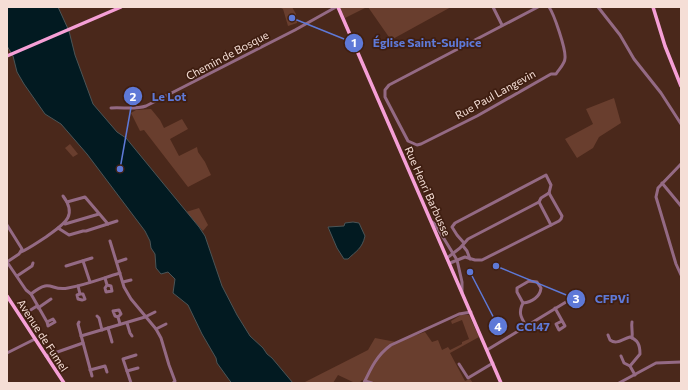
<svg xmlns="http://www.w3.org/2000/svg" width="688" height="390" font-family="Commissioner,sans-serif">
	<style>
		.green { fill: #693e2e }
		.water { fill: #021a21; stroke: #4b5557 }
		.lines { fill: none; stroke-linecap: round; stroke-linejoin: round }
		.minor { stroke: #946a84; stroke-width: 3 }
		.major { stroke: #f59fd6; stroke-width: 3.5 }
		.labels { text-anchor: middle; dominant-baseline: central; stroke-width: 3.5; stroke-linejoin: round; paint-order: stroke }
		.street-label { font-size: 11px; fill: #f5ded6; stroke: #3f1e11 }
		.leader { fill: none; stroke: #5e79d7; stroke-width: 1.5 }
		.callout-dot { fill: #5e79d7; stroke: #3f1e11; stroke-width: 1.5 }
		.mark-label { font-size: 12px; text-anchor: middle; font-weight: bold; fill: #fff }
		.callout-label { font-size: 12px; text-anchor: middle; font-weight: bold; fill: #5e79d7; stroke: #3f1e11; stroke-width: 3.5; stroke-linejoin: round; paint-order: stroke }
	</style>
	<rect width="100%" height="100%" fill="#4a281b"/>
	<!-- green -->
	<g class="green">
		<polygon points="279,7 292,7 296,14 297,23 288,26 283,9"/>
		<polygon points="340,7 367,7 345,18"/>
		<polygon points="368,7 451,7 391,40"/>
		<polygon points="614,98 621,123 599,137 593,148 577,158 565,139 593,124 586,109"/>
		<polygon points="151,109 160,120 164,128 182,119 188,129 170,139 179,156 197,147 198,152 205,162 211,175 188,187 144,130 140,131 131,113 136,110"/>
		<polygon points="70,144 78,154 73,157 65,148"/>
		<polygon points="199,208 208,225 203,231 186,212"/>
		<polygon points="461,315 469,315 479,337 450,353 465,381 470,379 473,383 367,383 362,380 359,383 355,383 338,375 333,383 303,383 368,350 375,338 396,342 425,332 432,342 438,340 442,350 448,347 450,350 462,344 462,342 469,339 462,320 452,324 451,321"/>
	</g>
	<!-- water -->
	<g class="water">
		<polygon points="7,7 58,7 69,31 75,55 93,104 117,132 126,138 199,227 205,236 222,286 237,315 250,336 263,348 267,354 272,358 293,383 232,383 230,381 217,363 216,358 202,334 188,305 173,293 175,279 168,272 161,274 156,268 155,254 151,248 150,241 145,231 87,154 61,124 45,114 24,84 17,72 13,56 7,46"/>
		<path d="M353,222L359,223L365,236C362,249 356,251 348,259H344L337,248L328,227L344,226L345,223Z"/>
	</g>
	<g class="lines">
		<!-- minor -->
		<g class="minor">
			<polyline points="493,7 502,25"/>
			<path d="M538,7L389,85L385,90V97L408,141L417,145L421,144L477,116L551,74H556C559,69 565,64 565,58C566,49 554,14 549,7"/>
			<polyline points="598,7 620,35 634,59 661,93 681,124"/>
			<path d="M111,108C123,107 135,110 146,106L295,30L336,7"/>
			<polyline points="681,164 658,188 656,197 676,264 681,275"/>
			<polyline points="662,183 681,206"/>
			<polyline points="67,202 85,197 108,224"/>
			<polyline points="539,202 541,198 549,193"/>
			<polyline points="432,222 435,224 457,260 462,282 462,293"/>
			<polyline points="65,224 99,214"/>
			<polyline points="7,225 22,249 19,254 7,262"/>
			<polyline points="58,228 69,235 83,231 86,231 117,221"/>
			<polyline points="110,241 124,287 131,299 156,329 161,338 169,365 175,381 173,383"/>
			<polyline points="464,243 457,235 452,227 455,223 546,175 551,185 549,193"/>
			<polyline points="463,246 467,251 470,259"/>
			<path d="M21,252C30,248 38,242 46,237C62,225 79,217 63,196"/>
			<polyline points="447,258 460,248 468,239 539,202 551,225"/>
			<polyline points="83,261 90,282"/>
			<path d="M7,262L26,290L31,294C52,277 50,292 68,288C86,285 103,278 120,273"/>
			<polyline points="117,262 126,259"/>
			<polyline points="450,263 465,257 475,260 482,260 559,221 561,219 562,216 549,193"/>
			<polyline points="66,266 92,258"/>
			<polyline points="17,276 32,266 33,263"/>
			<polyline points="105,278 107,285 105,288 106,292 112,291 111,286 107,285"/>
			<polyline points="123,282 131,280"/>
			<polyline points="78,286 80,294 77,295 78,299 82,300 85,299 83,294 80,294"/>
			<polyline points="31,294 47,322 53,319 55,322 48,326 47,322"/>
			<path d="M523,303L517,292V288L529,281L537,282L541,288C540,297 532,302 523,303C518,313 521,317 526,326"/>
			<polyline points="38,308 51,299"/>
			<polyline points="555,308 565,326 559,330 556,324 562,321"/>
			<polyline points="29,311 37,306"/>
			<polyline points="97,316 99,318 102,330"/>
			<polyline points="118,317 115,316 113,311 119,310 121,314 118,317 120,324"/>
			<polyline points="79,322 78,324 92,376"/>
			<polyline points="127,323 130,333 132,336"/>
			<polyline points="108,328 112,342"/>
			<polyline points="156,329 166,324"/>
			<path d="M608,335L610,340C617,345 622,339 630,337C638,340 640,345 640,354L630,366L635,375"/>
			<polyline points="81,336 145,317 155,312"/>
			<path d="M632,338C633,332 631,327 632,322"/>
			<polyline points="487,350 566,302"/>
			<polyline points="7,353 35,339"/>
			<polyline points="46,356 83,343"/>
			<polyline points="621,356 624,363 630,366"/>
			<polyline points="459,364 468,378 493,363"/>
			<polyline points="90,370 105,366 107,372"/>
			<polyline points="127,371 138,368"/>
			<polyline points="365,381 372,383"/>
			<polyline points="131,383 123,359 136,355"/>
			<path d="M364,383C371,368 377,355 391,345L459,314L471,312"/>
			<polyline points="619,383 656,363 681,362"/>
		</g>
		<!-- major -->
		<g class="major">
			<polyline points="338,7 501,383"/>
			<polyline points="653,7 665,46 681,86"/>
			<polyline points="7,56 121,7"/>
			<polyline points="7,296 64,383"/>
		</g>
	</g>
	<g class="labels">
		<!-- street labels -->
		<g class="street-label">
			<text transform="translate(227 55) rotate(-28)">Chemin de Bosque</text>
			<text transform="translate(495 94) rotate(-29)">Rue Paul Langevin</text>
			<text transform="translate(428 191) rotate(66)">Rue Henri Barbusse</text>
			<text transform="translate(43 335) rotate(57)">Avenue de Fumel</text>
		</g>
	</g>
	<!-- callouts -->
	<path class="leader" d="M292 18L354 43M120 169L133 96M496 266L576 299M470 272L498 326"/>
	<g class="callout-dot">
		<circle cx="292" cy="18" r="4"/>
		<circle cx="120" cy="169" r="4"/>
		<circle cx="496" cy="266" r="4"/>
		<circle cx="470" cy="272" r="4"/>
		<circle cx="354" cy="43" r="10"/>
		<circle cx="133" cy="96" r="10"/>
		<circle cx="576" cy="299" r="10"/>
		<circle cx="498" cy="326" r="10"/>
	</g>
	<g class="mark-label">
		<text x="354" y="47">1</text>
		<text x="133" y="101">2</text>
		<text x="576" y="303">3</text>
		<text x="498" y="331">4</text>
	</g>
	<g class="callout-label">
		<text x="427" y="47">Église Saint-Sulpice</text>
		<text x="169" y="101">Le Lot</text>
		<text x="612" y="303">CFPVi</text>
		<text x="533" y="331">CCI47</text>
	</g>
	<!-- border -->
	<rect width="688" height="390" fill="none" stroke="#f5ded6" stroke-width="16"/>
</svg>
